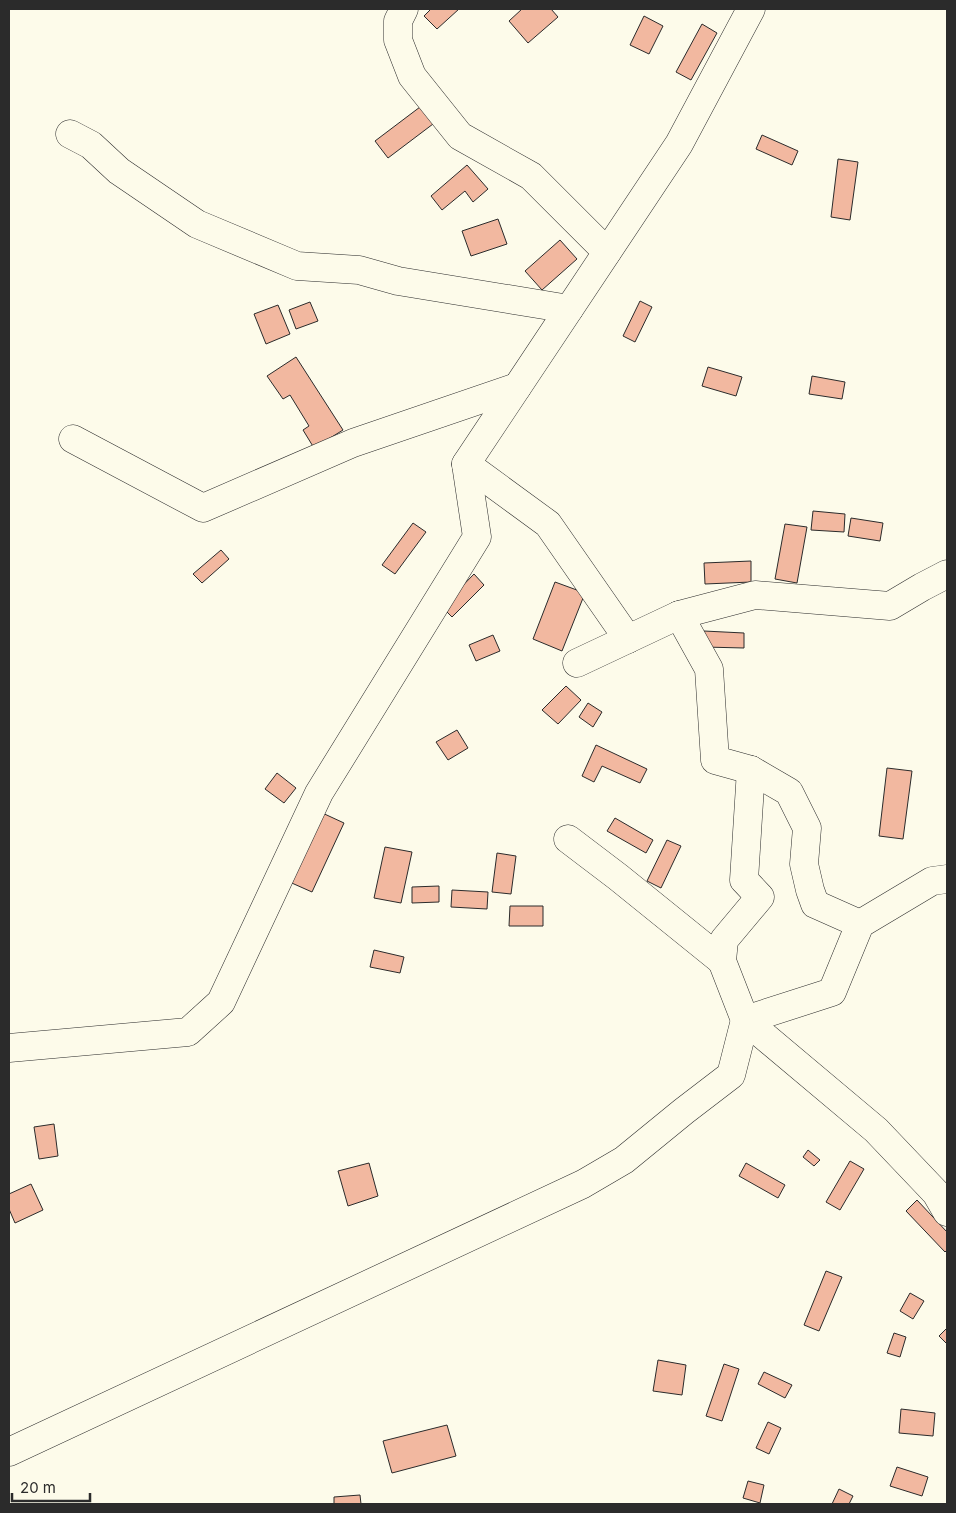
<svg xmlns="http://www.w3.org/2000/svg" width="956" height="1513" font-family="Inter,sans-serif">
	<style>
		.building { fill: #f2b8a0; stroke: #2b2b2b }
		.lines { fill: none; stroke-linecap: round; stroke-linejoin: round }
		.minor-casing { stroke: #2b2b2b; stroke-width: 29 }
		.minor { stroke: #fdfbea; stroke-width: 28 }
	</style>
	<rect width="100%" height="100%" fill="#fdfbea"/>
	<!-- building -->
	<g class="building">
		<polygon points="431,9 459,9 437,29 424,16"/>
		<polygon points="522,9 551,9 558,17 528,43 509,21"/>
		<polygon points="644,16 663,26 649,54 630,45"/>
		<polygon points="702,24 717,33 691,80 676,72"/>
		<polygon points="420,107 433,124 388,158 375,141"/>
		<polygon points="762,135 798,151 792,165 756,149"/>
		<polygon points="838,159 858,162 850,220 831,217"/>
		<polygon points="467,165 488,189 473,202 465,191 442,210 431,196"/>
		<polygon points="498,219 507,244 471,256 462,231"/>
		<polygon points="560,240 577,259 542,290 525,271"/>
		<polygon points="640,301 652,307 635,342 623,336"/>
		<polygon points="310,302 318,321 296,329 289,310"/>
		<polygon points="278,305 290,334 266,344 254,314"/>
		<polygon points="296,357 343,430 314,448 303,430 309,426 290,395 283,399 267,376"/>
		<polygon points="708,367 742,377 736,396 702,386"/>
		<polygon points="812,376 845,382 842,399 809,394"/>
		<polygon points="813,511 845,514 844,532 811,530"/>
		<polygon points="851,518 883,523 880,541 848,536"/>
		<polygon points="413,523 426,532 395,574 382,565"/>
		<polygon points="785,524 807,527 797,583 775,579"/>
		<polygon points="221,550 229,559 202,583 193,574"/>
		<polygon points="751,561 751,582 705,584 704,563"/>
		<polygon points="474,574 484,585 452,617 442,607"/>
		<polygon points="555,582 585,593 562,651 533,639"/>
		<polygon points="704,631 744,633 744,648 704,647"/>
		<polygon points="493,635 500,651 476,661 469,645"/>
		<polygon points="566,686 581,700 558,724 542,710"/>
		<polygon points="588,703 602,712 593,727 579,717"/>
		<polygon points="457,730 468,748 448,760 436,742"/>
		<polygon points="596,745 647,769 640,783 602,766 594,782 582,776"/>
		<polygon points="887,768 912,771 903,839 879,836"/>
		<polygon points="277,773 296,788 284,803 265,789"/>
		<polygon points="318,811 344,823 312,892 285,880"/>
		<polygon points="615,818 653,840 646,853 607,831"/>
		<polygon points="667,840 681,846 661,888 647,881"/>
		<polygon points="385,847 412,852 401,903 374,898"/>
		<polygon points="497,853 516,856 511,894 492,892"/>
		<polygon points="439,886 439,902 412,903 412,887"/>
		<polygon points="452,890 488,892 487,909 451,907"/>
		<polygon points="510,906 543,906 543,926 509,926"/>
		<polygon points="374,950 404,957 400,973 370,967"/>
		<polygon points="54,1124 58,1156 39,1159 34,1127"/>
		<polygon points="808,1150 820,1160 814,1166 803,1157"/>
		<polygon points="850,1161 864,1169 840,1210 826,1202"/>
		<polygon points="369,1163 378,1196 348,1206 338,1171"/>
		<polygon points="746,1163 785,1185 778,1198 739,1176"/>
		<polygon points="31,1184 43,1210 15,1223 9,1209 9,1194"/>
		<polygon points="917,1200 947,1232 947,1250 945,1252 906,1211"/>
		<polygon points="826,1271 842,1277 819,1331 804,1325"/>
		<polygon points="910,1293 924,1301 913,1319 900,1311"/>
		<polygon points="947,1328 947,1344 939,1336"/>
		<polygon points="894,1333 906,1337 900,1357 887,1353"/>
		<polygon points="658,1360 686,1365 682,1395 653,1391"/>
		<polygon points="724,1364 739,1369 722,1421 706,1416"/>
		<polygon points="764,1372 792,1385 785,1398 758,1384"/>
		<polygon points="901,1409 935,1413 933,1436 899,1433"/>
		<polygon points="768,1422 781,1428 769,1454 756,1448"/>
		<polygon points="447,1425 456,1456 392,1473 383,1441"/>
		<polygon points="897,1467 928,1477 922,1496 890,1486"/>
		<polygon points="748,1481 764,1485 760,1503 743,1498"/>
		<polygon points="839,1489 853,1496 849,1504 832,1504"/>
		<polygon points="360,1495 361,1504 334,1504 334,1497"/>
	</g>
	<g class="lines">
		<defs>
			<g id="minor">
				<polyline points="404,9 398,21 398,40 412,76 460,136 531,176 607,252"/>
				<polyline points="70,134 91,145 119,171 197,224 297,266 359,270 398,281 569,309"/>
				<polyline points="73,439 203,508 353,443 517,387"/>
				<polyline points="466,464 548,524 628,639"/>
				<polyline points="679,615 709,669 715,760 751,770 789,792 807,828 804,864 810,890 815,904 860,924"/>
				<polyline points="577,663 679,615 755,595 890,606 922,587 947,574"/>
				<polyline points="751,770 744,880 760,897 724,940 722,961 745,1020 876,1130 936,1193 947,1212"/>
				<polyline points="568,839 618,877 722,961"/>
				<polyline points="9,1048 188,1032 221,1002 319,793 477,537 466,464 679,144 751,9"/>
				<polyline points="9,1452 583,1184 624,1160 684,1111 731,1075 745,1020 832,992 860,924 932,881 947,879"/>
			</g>
		</defs>
		<!-- minor casing -->
		<use href="#minor" class="minor-casing"/>
		<!-- minor -->
		<use href="#minor" class="minor"/>
	</g>
	<!-- border -->
	<rect width="956" height="1513" fill="none" stroke="#2b2b2b" stroke-width="20"/>
	<!-- scale -->
	<path d="M12 1493v8h78v-8" fill="none" stroke="#2b2b2b" stroke-width="2.5"/>
	<text x="20" y="1493" font-size="15" fill="#2b2b2b" stroke="#fdfbea" stroke-width="4" paint-order="stroke">20 m</text>
</svg>
